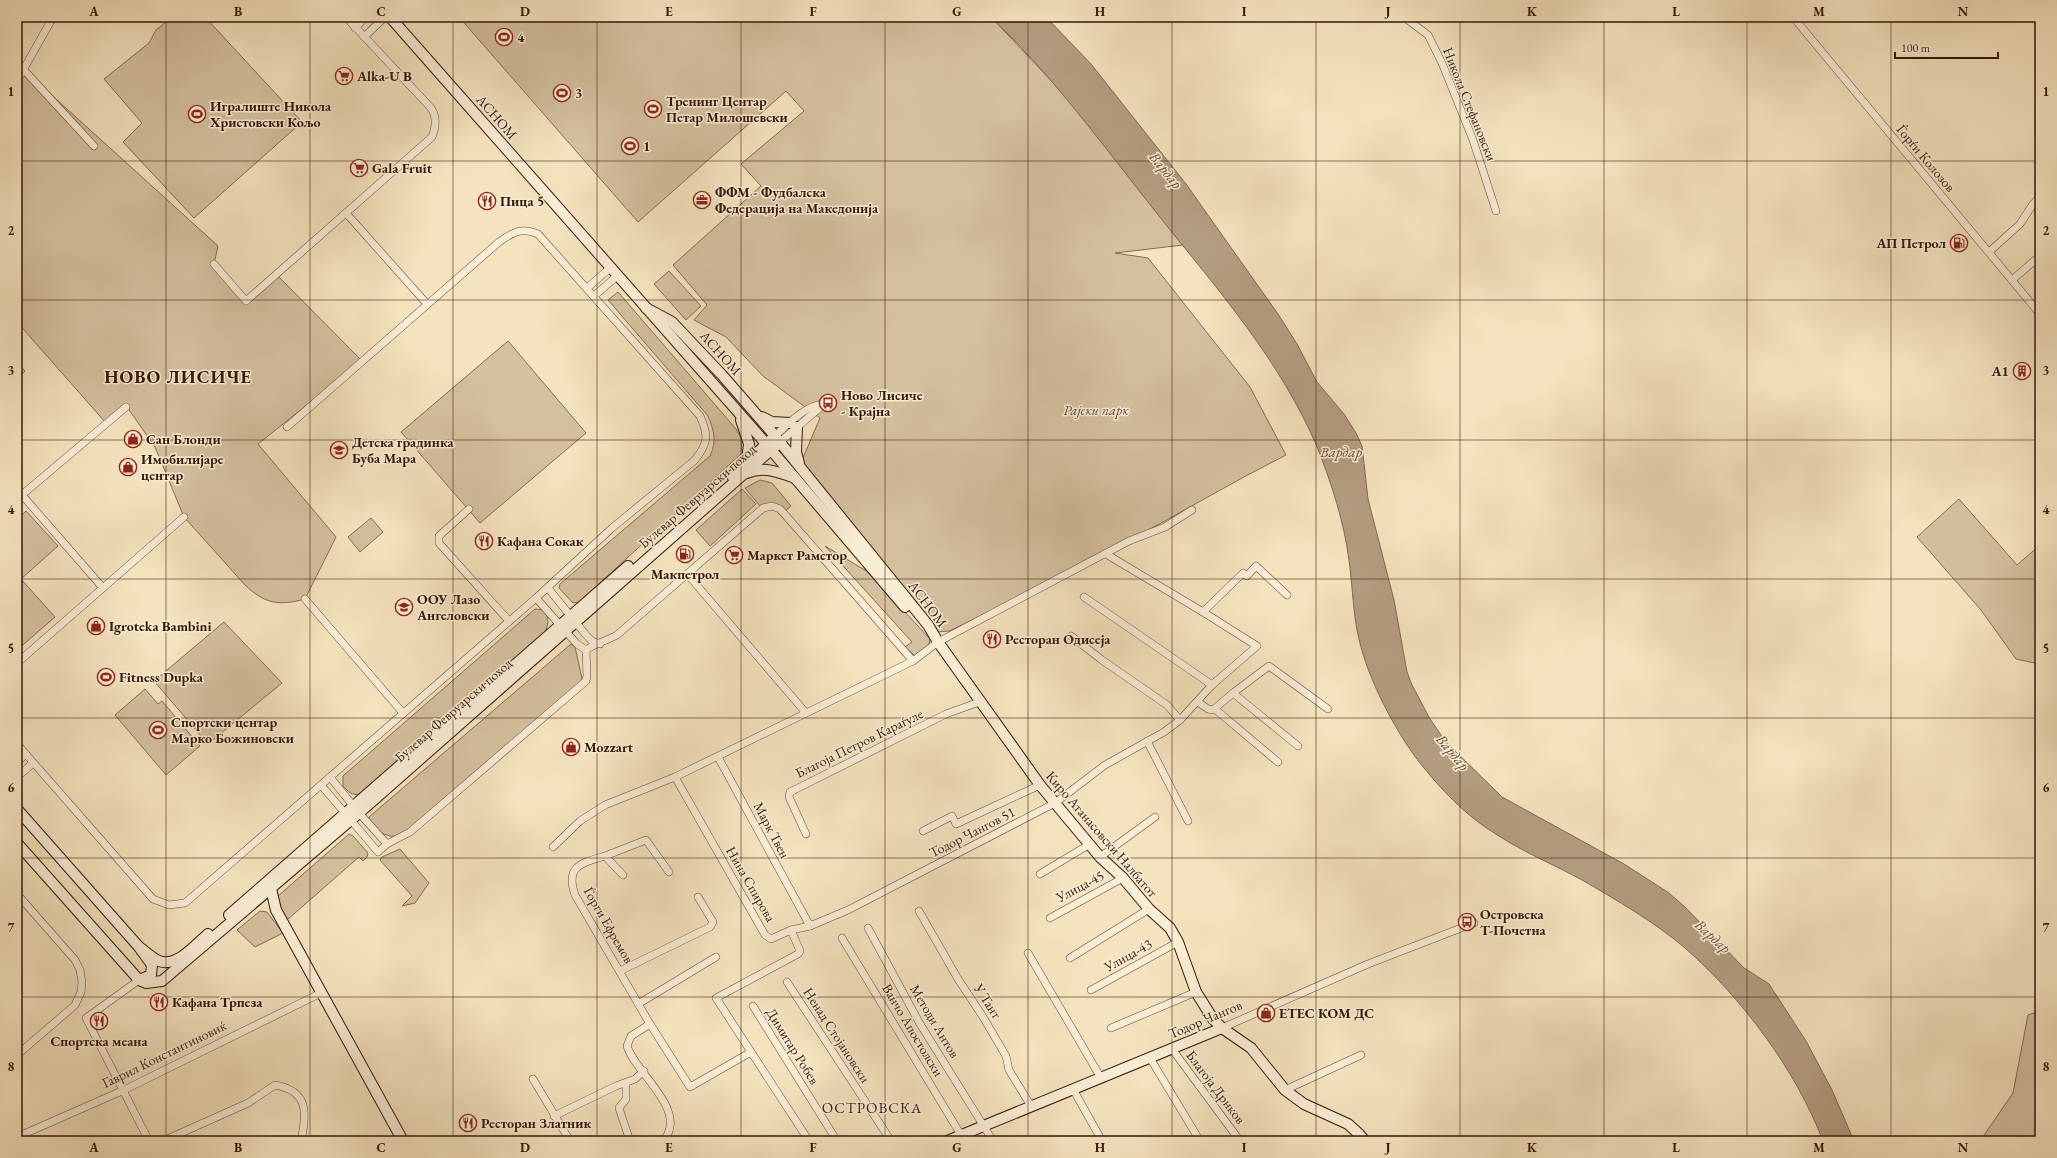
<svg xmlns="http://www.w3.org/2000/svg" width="2057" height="1158" font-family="'EB Garamond',serif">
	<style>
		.green { fill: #d4c09f; stroke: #846b54 }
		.water { fill: #b39d80; stroke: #816750 }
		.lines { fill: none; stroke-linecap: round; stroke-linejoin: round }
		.street-casing { stroke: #654936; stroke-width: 8 }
		.secondary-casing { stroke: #351608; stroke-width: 12 }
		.street { stroke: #f8edd5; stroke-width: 7 }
		.secondary { stroke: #f8edd5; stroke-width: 10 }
		.grid { fill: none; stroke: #351608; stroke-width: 1; stroke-opacity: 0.55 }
		.labels { text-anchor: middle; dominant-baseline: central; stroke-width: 3; stroke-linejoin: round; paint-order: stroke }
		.poi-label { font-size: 14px; font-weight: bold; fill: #351608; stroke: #f8edd5; text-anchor: start }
		.street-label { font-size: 14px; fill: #351608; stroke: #f8edd5 }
		.park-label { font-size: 14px; font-style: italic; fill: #654935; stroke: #f8edd5 }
		.water-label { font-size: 15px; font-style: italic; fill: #674c38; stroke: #f8edd5 }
		.neighbourhood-label { font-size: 15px; letter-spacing: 1px; fill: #351608; stroke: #f8edd5 }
		.district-label { font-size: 18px; font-weight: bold; letter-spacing: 1px; fill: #351608; stroke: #f8edd5 }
		.neatline { fill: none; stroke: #351608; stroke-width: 1.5 }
		.grid-label { font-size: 13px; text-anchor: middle; font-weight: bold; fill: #351608 }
	</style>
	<rect width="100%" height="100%" fill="#f4e3be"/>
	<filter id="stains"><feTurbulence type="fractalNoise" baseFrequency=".005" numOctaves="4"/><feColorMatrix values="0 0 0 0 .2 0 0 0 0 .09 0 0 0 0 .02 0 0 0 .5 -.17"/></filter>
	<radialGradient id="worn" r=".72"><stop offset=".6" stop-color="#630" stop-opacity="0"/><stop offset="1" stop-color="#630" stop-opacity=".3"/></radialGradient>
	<!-- green -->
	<g class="green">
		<polygon points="172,17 205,17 302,122 194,218 123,142 142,123 104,79 149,43 156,30"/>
		<path d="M459,17H991L1060,90L1183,245L1115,253L1148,258L1250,387L1286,455C1232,482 1181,513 1128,541C1070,574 1010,603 949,631L937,632L800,465L820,418L763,376L726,337L694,320L707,305L673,265L761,186L741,164L804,111L786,91L638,222Z"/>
		<path d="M24,70L218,246L214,264L246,301L276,274L362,361L258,444L336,537L305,599C279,606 265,604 245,585L184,517L155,447L127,407L106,423L17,322V82Z"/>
		<polygon points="669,271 701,306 686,320 654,284"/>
		<path d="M618,292L736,429L741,438L742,453L579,602L573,603L559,588L560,584L710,456C717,441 714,431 708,416L608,300Z"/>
		<polygon points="508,341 586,433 480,523 401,432"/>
		<polygon points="17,362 25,371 17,379"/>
		<polygon points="760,480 772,483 791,506 785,511 763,505 760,506 745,488"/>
		<polygon points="742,489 756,504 710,546 696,530"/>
		<polygon points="1959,499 2017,565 2040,545 2039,664 2016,659 1981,610 1917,537"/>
		<polygon points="26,511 58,546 21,579 55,617 17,650 17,519"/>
		<polygon points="371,518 383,532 360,552 348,537"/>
		<polygon points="825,546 868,572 930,639 928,648 915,656 905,647 912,642"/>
		<path d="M535,609L544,610C550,619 548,624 545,633L360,794C352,796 349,792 343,786V776Z"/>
		<polygon points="224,622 282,683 208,744 154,681"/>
		<path d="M571,644L575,647L583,683L414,829C408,831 402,835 396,836C385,838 370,827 369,817Z"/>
		<polygon points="145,689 158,704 162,701 200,746 166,775 115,715"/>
		<polygon points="349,834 353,836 368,853 367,857 363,861 359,857 287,920 281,910 278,896"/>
		<polygon points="400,849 429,883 415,903 402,906 412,896 380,860 382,857"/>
		<polygon points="260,911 267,912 283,933 255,947 237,930"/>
		<polygon points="2040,1011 2040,1141 1980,1141 2013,1093 2028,1015"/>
	</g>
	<!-- water -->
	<path class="water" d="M991,17H1046L1091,64L1186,184L1278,314L1297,344L1317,382L1344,414L1356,433L1362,446L1368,499L1394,600L1407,672L1412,685L1430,719L1446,742L1502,797L1624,864L1669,893L1685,907L1744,968L1769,984L1806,1041L1832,1090L1854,1141H1823C1796,1070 1742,998 1685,948C1656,923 1615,899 1582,880C1555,865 1525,853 1499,836C1470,819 1445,794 1424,768C1399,738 1371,685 1361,647C1353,619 1353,589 1349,560C1344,522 1332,485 1318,449C1281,361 1218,290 1159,216C1105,148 1054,77 991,17Z"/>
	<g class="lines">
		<defs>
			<g id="street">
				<polyline points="1404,17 1428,35 1442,63 1473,140 1496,211"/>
				<polyline points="1793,17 2040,314"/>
				<polyline points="355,28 366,17"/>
				<polyline points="364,37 385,17"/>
				<polyline points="24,70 94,146"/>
				<polyline points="17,81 53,17"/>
				<polyline points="346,213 427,304"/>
				<polyline points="1989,252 2020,224 2033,204 2040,197"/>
				<path d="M214,264L246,301L432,137C436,127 437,117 431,108L346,17"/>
				<polyline points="2012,280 2040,256"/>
				<polyline points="587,288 610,268"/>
				<polyline points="594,296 617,276"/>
				<path d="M775,436C789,423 804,406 824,404"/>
				<polyline points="780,442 824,404"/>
				<polyline points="22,495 103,588"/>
				<polyline points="17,499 126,407"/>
				<polyline points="469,509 439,536 439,543 509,621"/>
				<polyline points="1106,554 1203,612"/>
				<polyline points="688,575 806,713"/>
				<polyline points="548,588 586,635 592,641 600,644"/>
				<polyline points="1084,597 1212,685"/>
				<polyline points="536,598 577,644 586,650"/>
				<polyline points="305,599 403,713"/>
				<polyline points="1071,636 1102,660 1167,705 1180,720"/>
				<polyline points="17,663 184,517"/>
				<polyline points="1233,693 1298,746"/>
				<polyline points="1198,702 1208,709 1213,710 1233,693 1269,666 1328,709"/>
				<polyline points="1215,709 1278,762"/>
				<polyline points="1147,741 1188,821"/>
				<path d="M17,744L153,899L169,905L185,903L536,598L612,528L695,460C708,443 709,436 700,416L538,234C522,227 513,232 499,242L287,427"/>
				<polyline points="718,757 810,926 848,910 1055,803 1105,765 1164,732 1180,720 1212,685 1257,646 1203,612 1243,573 1247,576 1256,566 1287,595"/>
				<polyline points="17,762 26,754"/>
				<polyline points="17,777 33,763"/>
				<polyline points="330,777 359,813 387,844"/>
				<polyline points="675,777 765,935 771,939 791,930 810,926"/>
				<path d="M321,785L378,852L387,844L410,832L586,681L587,675L586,650C590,646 610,639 617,635L763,508L772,506L780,509L913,661L938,642L1129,541L1165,527L1192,510"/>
				<polyline points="923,831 952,816 956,824 1040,785"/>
				<polyline points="806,834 789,797 790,792 946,714 982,701"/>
				<polyline points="553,847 580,821 605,805 675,777 913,661"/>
				<polyline points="605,856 646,840 669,872"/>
				<polyline points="1100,857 1155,817"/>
				<polyline points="1040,874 1090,844"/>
				<path d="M623,875L605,856C581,863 565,866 575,895L650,1024L690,1087L751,1052"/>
				<polyline points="17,894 75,960 80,970 82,982 81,992 75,1005 17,1055"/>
				<polyline points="919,911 958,979 983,1017 1006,1056 1009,1070 1031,1106"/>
				<polyline points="1050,918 1123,878"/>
				<polyline points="868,928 920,1024 993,1141"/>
				<polyline points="791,930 800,951 798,954 716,998 809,1141"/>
				<polyline points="842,938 961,1135"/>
				<polyline points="1028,953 1101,1078"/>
				<polyline points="1070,958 1149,909"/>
				<polyline points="620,971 710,927 713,922 698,897"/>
				<polyline points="139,980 86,1018 149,1141"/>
				<polyline points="787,982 891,1141"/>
				<polyline points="1091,990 1178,942"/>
				<polyline points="638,1004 716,957"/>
				<polyline points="753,1006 837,1141"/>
				<path d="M650,1024L631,1036L627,1046C635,1073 690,1111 663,1141"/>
				<polyline points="1111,1028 1196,992"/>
				<polyline points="1222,1028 1368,964 1474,923"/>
				<polyline points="1172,1049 1240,1141"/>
				<polyline points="1150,1058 1200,1141"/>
				<polyline points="533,1079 570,1141"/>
				<polyline points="626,1083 626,1099 619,1108 630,1141"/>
				<polyline points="1073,1089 1102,1141"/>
				<polyline points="1285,1090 1361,1055"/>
				<polyline points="554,1116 616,1086 635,1079 644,1071"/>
				<polyline points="17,1137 124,1090 321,993"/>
				<path d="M163,1141L248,1103L275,1085C309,1091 307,1113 301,1141"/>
			</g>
			<g id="secondary">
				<polyline points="390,17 761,438 905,607"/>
				<polyline points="646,308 672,322 722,375 770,430 928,625 938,642 1040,785 1100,857 1123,878 1149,909 1170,928 1178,942 1196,992 1213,1019 1222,1028 1251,1048 1285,1090 1304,1104 1348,1124 1359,1134 1365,1141"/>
				<polyline points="762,417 772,422 790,423"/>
				<polyline points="741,420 749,444 747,461"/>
				<polyline points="797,427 796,452 799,463"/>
				<path d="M747,473C763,466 779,472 795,478"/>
				<polyline points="732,476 775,436"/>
				<polyline points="17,809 139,947 152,965 151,975 139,980"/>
				<polyline points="17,843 139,980 146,983 162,981 359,813 780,442"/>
				<polyline points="271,889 276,910 403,1141"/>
				<polyline points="229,915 628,566"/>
				<path d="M139,947C145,951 152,958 159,961C177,968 196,944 208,934"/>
				<polyline points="947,1141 1222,1028"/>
			</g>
		</defs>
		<!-- street casing -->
		<use href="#street" class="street-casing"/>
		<!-- secondary casing -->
		<use href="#secondary" class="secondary-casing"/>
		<!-- street -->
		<use href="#street" class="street"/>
		<!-- secondary -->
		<use href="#secondary" class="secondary"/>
	</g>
	<!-- grid -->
	<path class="grid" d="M166,17V1141M310,17V1141M453,17V1141M597,17V1141M741,17V1141M885,17V1141M1028,17V1141M1172,17V1141M1316,17V1141M1460,17V1141M1604,17V1141M1747,17V1141M1891,17V1141M17,161H2040M17,300H2040M17,440H2040M17,579H2040M17,718H2040M17,858H2040M17,997H2040"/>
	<!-- icons -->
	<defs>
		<symbol id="stadium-ring" viewBox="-11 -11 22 22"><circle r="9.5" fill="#f8edd5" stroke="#8f2418" stroke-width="1.5"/><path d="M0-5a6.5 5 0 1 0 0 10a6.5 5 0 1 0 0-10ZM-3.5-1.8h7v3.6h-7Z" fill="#8f2418"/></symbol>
		<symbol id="supermarket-ring" viewBox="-11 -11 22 22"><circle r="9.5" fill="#f8edd5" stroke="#8f2418" stroke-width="1.5"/><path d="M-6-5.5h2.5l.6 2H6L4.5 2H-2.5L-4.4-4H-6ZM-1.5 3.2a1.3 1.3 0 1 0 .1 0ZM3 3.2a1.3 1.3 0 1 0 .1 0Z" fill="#8f2418"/></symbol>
		<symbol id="office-ring" viewBox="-11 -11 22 22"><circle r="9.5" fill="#f8edd5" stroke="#8f2418" stroke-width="1.5"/><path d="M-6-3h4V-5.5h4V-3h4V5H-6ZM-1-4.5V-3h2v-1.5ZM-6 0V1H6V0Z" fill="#8f2418"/></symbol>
		<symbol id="restaurant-ring" viewBox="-11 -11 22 22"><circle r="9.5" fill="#f8edd5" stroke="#8f2418" stroke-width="1.5"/><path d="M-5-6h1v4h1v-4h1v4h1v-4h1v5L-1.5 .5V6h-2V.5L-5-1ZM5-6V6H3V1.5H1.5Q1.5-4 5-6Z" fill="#8f2418"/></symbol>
		<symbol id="fuel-ring" viewBox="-11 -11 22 22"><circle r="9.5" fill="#f8edd5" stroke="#8f2418" stroke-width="1.5"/><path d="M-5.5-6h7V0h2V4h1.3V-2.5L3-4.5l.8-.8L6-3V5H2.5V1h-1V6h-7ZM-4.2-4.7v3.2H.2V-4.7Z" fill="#8f2418"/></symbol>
		<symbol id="building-ring" viewBox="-11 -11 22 22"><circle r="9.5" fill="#f8edd5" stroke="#8f2418" stroke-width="1.5"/><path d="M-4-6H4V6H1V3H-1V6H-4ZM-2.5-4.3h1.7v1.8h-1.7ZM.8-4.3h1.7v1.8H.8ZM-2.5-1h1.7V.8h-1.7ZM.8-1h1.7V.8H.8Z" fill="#8f2418"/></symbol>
		<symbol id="bus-ring" viewBox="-11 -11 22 22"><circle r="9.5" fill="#f8edd5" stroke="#8f2418" stroke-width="1.5"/><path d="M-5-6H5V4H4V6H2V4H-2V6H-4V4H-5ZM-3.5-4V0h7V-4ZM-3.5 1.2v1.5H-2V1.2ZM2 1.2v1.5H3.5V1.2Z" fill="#8f2418"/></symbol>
		<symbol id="shop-ring" viewBox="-11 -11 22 22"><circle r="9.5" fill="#f8edd5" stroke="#8f2418" stroke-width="1.5"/><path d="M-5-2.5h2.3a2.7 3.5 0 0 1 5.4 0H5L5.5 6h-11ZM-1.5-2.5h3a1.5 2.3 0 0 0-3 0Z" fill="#8f2418"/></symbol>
		<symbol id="school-ring" viewBox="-11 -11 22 22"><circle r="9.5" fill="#f8edd5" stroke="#8f2418" stroke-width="1.5"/><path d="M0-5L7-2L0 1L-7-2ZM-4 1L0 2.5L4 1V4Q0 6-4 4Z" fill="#8f2418"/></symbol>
	</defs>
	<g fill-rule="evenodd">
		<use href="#stadium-ring" x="494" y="27" width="20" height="20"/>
		<use href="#supermarket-ring" x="334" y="66" width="20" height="20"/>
		<use href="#stadium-ring" x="552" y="83" width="20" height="20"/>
		<use href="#stadium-ring" x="643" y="99" width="20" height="20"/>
		<use href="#stadium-ring" x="187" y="104" width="20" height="20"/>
		<use href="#stadium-ring" x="620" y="136" width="20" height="20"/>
		<use href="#supermarket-ring" x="349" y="158" width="20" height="20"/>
		<use href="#office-ring" x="692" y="190" width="20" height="20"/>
		<use href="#restaurant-ring" x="477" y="191" width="20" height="20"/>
		<use href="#fuel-ring" x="1949" y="233" width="20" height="20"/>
		<use href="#building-ring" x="2012" y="361" width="20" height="20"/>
		<use href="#bus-ring" x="818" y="393" width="20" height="20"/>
		<use href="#shop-ring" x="123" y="429" width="20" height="20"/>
		<use href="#school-ring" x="329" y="440" width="20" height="20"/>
		<use href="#shop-ring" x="118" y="457" width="20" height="20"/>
		<use href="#restaurant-ring" x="474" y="531" width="20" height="20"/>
		<use href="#fuel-ring" x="675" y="544" width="20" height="20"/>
		<use href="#supermarket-ring" x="724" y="545" width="20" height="20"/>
		<use href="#school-ring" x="394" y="597" width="20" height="20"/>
		<use href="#shop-ring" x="86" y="616" width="20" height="20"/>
		<use href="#restaurant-ring" x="982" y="629" width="20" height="20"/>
		<use href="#stadium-ring" x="96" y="667" width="20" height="20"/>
		<use href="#stadium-ring" x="148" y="720" width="20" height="20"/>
		<use href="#shop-ring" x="561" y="737" width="20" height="20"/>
		<use href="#bus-ring" x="1457" y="912" width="20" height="20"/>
		<use href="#restaurant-ring" x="149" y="992" width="20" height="20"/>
		<use href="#shop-ring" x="1256" y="1003" width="20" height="20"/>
		<use href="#restaurant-ring" x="89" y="1011" width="20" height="20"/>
		<use href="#restaurant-ring" x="458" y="1113" width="20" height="20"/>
	</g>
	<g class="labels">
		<!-- poi labels -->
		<g class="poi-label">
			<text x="517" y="37">4</text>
			<text x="357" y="76">Alka-U B</text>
			<text x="575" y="93">3</text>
			<text x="666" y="101">Тренинг Центар<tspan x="666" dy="16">Петар Милошевски</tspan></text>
			<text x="210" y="106">Игралиште Никола<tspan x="210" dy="16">Христовски Кољо</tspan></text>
			<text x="643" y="146">1</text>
			<text x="372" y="168">Gala Fruit</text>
			<text x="715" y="192">ФФМ - Фудбалска<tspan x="715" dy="16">Федерација на Македонија</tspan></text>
			<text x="500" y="201">Пица 5</text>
			<text x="1946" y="243" text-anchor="end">АП Петрол</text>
			<text x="2009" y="371" text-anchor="end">А1</text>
			<text x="841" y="395">Ново Лисиче<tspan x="841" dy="16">- Крајна</tspan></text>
			<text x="146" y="439">Сан Блонди</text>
			<text x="352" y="442">Детска градинка<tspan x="352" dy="16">Буба Мара</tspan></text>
			<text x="141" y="459">Имобилијаре<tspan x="141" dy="16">центар</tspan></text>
			<text x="497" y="541">Кафана Сокак</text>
			<text x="747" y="555">Маркет Рамстор</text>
			<text x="685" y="574" text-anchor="middle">Макпетрол</text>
			<text x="417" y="599">ООУ Лазо<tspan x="417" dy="16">Ангеловски</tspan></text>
			<text x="109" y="626">Igroteka Bambini</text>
			<text x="1005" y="639">Ресторан Одисеја</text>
			<text x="119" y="677">Fitness Dupka</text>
			<text x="171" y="722">Спортски центар<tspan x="171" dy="16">Марко Божиновски</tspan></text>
			<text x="584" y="747">Mozzart</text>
			<text x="1480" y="914">Островска<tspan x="1480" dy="16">Т-Почетна</tspan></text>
			<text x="172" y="1002">Кафана Трпеза</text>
			<text x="1279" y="1013">ЕТЕС КОМ ДС</text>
			<text x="99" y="1041" text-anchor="middle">Спортска меана</text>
			<text x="481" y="1123">Ресторан Златник</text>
		</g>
		<!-- street labels -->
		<g class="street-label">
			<text transform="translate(1470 104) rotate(68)">Никола Стефановски</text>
			<text transform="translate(497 117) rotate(49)">АСНОМ</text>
			<text transform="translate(1926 158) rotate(50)">Ѓорѓи Колозов</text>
			<text transform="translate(721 353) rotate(48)">АСНОМ</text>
			<text transform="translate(697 496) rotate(-41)">Булевар Февруарски поход</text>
			<text transform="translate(928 604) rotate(53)">АСНОМ</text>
			<text transform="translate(453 710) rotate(-41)">Булевар Февруарски поход</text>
			<text transform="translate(859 743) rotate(-26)">Благоја Петров Караѓуле</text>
			<text transform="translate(772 830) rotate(62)">Марк Твен</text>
			<text transform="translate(972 832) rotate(-27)">Тодор Чангов 51</text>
			<text transform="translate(1102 834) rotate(49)">Киро Атанасовски Налбатот</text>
			<text transform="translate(751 884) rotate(60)">Нина Спирова</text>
			<text transform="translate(1080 886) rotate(-28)">Улица-45</text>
			<text transform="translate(609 925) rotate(60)">Ѓорги Ефремов</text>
			<text transform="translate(1128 955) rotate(-29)">Улица-43</text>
			<text transform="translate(988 1001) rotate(57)">У Тант</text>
			<text transform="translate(1205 1019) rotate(-23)">Тодор Чангов</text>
			<text transform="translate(935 1021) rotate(59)">Методи Антов</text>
			<text transform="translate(913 1030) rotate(59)">Ванчо Апостолски</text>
			<text transform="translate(837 1035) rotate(57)">Ненад Стојановски</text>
			<text transform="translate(793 1046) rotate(58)">Димитар Робев</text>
			<text transform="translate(164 1054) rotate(-26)">Гаврил Константиновиќ</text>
			<text transform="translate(1216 1087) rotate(53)">Благоја Дрнков</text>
		</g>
		<!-- park labels -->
		<g class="park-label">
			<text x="1096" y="410">Рајски парк</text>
		</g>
		<!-- water labels -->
		<g class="water-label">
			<text transform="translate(1166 170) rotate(51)">Вардар</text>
			<text x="1341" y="451">Вардар</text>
			<text transform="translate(1453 752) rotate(50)">Вардар</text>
			<text transform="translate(1713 936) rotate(42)">Вардар</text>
		</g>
		<!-- neighbourhood labels -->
		<g class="neighbourhood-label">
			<text x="872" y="1107">ОСТРОВСКА</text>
		</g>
		<!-- district labels -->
		<g class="district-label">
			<text x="178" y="376">НОВО ЛИСИЧЕ</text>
		</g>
	</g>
	<!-- margin -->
	<rect width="2057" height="1158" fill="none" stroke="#f4e3be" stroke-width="44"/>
	<!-- scale -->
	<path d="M1895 52v6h103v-6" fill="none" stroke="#351608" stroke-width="2"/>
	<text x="1901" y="52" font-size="12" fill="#351608" stroke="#f8edd5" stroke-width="3" paint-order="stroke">100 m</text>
	<rect x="22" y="22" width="2013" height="1114" class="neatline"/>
	<g class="grid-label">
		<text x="94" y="16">A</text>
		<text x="238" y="16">B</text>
		<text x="381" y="16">C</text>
		<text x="525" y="16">D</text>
		<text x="669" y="16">E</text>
		<text x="813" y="16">F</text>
		<text x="957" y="16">G</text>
		<text x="1100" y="16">H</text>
		<text x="1244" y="16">I</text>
		<text x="1388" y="16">J</text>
		<text x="1532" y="16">K</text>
		<text x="1676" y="16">L</text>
		<text x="1819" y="16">M</text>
		<text x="1963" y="16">N</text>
		<text x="11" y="96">1</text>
		<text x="2046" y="96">1</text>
		<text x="11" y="235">2</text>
		<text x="2046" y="235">2</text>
		<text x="11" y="375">3</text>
		<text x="2046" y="375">3</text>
		<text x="11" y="514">4</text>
		<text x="2046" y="514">4</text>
		<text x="11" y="653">5</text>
		<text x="2046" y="653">5</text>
		<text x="11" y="792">6</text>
		<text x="2046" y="792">6</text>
		<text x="11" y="932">7</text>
		<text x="2046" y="932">7</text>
		<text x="11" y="1071">8</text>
		<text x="2046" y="1071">8</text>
		<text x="94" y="1152">A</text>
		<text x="238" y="1152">B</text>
		<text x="381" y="1152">C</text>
		<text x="525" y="1152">D</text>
		<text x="669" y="1152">E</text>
		<text x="813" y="1152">F</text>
		<text x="957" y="1152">G</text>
		<text x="1100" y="1152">H</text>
		<text x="1244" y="1152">I</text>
		<text x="1388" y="1152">J</text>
		<text x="1532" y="1152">K</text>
		<text x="1676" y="1152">L</text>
		<text x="1819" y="1152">M</text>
		<text x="1963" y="1152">N</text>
	</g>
	<rect width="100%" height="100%" filter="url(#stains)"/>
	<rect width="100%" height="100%" fill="url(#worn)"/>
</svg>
